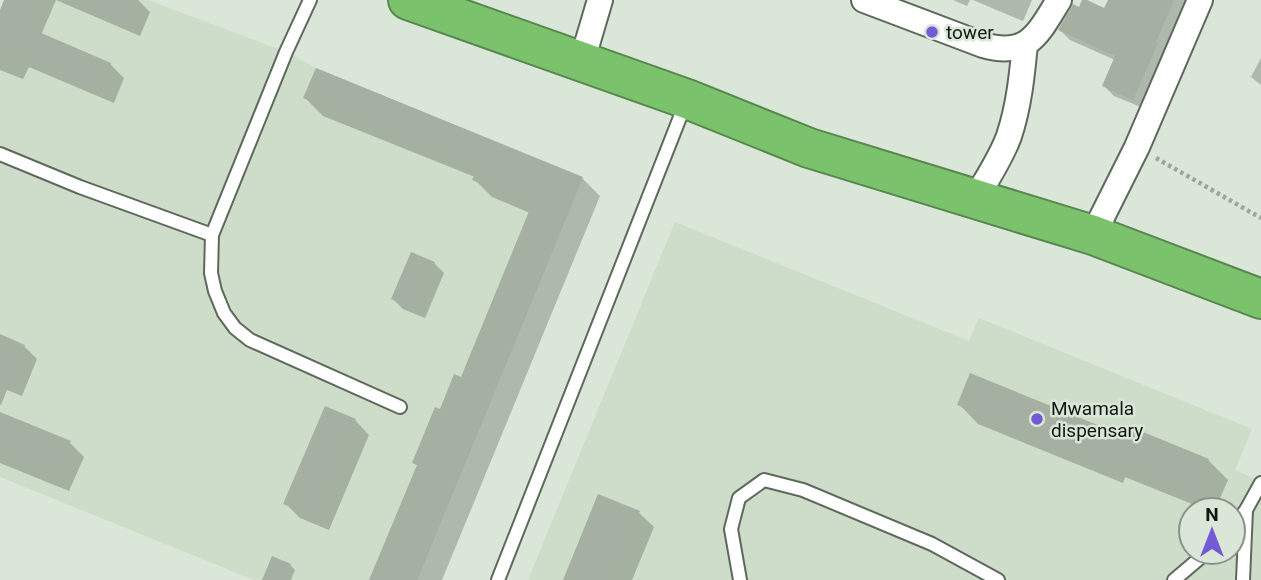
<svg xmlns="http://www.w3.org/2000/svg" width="1261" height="580" font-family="Roboto,sans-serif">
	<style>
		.built { fill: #cdddc9; fill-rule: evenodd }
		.shadow { fill: #0003 }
		.building { fill: #a5b0a2 }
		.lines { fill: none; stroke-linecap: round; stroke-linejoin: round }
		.lane-casing { stroke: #5e685c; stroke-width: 16 }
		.street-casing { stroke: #5e685c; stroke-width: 28 }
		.highway-casing { stroke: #57864e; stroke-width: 42 }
		.path { stroke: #9ca69b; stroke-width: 4.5; stroke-dasharray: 3.5 3.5; stroke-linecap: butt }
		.lane { stroke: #fff; stroke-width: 12 }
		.street { stroke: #fff; stroke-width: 24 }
		.highway { stroke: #7bc26d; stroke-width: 38 }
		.poi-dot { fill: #745bd5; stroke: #dae6d8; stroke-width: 2.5 }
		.labels { text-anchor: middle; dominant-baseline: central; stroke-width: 5; stroke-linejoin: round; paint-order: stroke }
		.poi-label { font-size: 19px; fill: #131713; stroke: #dae6d8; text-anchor: start }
	</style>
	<rect width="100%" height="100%" fill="#dae6d8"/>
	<!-- built -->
	<g class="built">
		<polygon points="4,0 148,0 286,52 316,68 583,177 417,580 254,580 0,477 0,10"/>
		<path d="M675,222L969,341L979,318L1252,429L1235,470L1261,481V580H528ZM1191,510H1233V552H1191Z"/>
	</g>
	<!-- shadow -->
	<g class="shadow">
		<polygon points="6,0 138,0 150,12 140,36 56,0 41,35 110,64 124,78 114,103 29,67 23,79 0,70 0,14"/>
		<polygon points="953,0 970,0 967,6"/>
		<polygon points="973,0 1032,0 1023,21"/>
		<polygon points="1110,0 1187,0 1143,108 1114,96 1104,86 1115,60 1070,40 1060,30 1080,9 1105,10"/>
		<polygon points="1261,58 1261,85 1251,77"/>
		<polygon points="305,98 582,178 600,196 442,580 371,580 418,466 414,462 440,411 462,380 530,213 492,197 474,179 475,177 323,116"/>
		<polygon points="434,263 444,273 425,318 403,309 393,299"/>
		<polygon points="0,336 24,346 37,359 22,396 0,387"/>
		<polygon points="959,404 1128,439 1208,460 1228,480 1215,510 1207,510 1125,477 1123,483 978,424"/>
		<polygon points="0,414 70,443 84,457 69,491 0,463"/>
		<polygon points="355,420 369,435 329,530 300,518 285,503"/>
		<polygon points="599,497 639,513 654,527 632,580 565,580"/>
		<polygon points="290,565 295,570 291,580 264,580"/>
	</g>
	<!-- building -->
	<g class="building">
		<polygon points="4,0 36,0 25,26 111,63 99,90 0,48 0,10"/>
		<polygon points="72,0 135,0 125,23"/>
		<polygon points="1082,0 1087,0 1104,8 1108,0 1174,0 1156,42 1158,43 1133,100 1102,86 1115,56 1058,30 1073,4 1079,7"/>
		<polygon points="316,68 583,177 417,580 369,580 417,465 412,463 435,407 440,409 454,374 461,377 532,204 472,180 477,169 303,98"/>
		<polygon points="411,252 435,262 415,309 391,299"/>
		<polygon points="0,334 25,345 1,405 0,404"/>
		<polygon points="970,373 1127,437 1131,427 1209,459 1195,495 1106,459 1104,465 957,405"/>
		<polygon points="325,406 356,419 315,517 283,504"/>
		<polygon points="0,412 71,441 55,478 0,455"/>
		<polygon points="598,494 640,511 612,580 563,580"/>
		<polygon points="272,556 291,564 285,580 262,580"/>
	</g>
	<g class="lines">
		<defs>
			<g id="lane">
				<polyline points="310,0 286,52 212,235 211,273 215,291 224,313 235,328 250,340 400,407"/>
				<polyline points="0,154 80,187 212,235"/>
				<polyline points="1233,527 1246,510 1261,483"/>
				<polyline points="498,580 686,102"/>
				<polyline points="740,580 731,529 739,498 764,480 803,490 932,544 998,580"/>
				<polyline points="1174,580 1207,552"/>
				<polyline points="1243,580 1246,510"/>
			</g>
			<g id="street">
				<path d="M864,0L983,45C1028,58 1038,34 1059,0"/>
				<polyline points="582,61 600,0"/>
				<path d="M975,199C987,179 1001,158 1009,136C1019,106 1022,75 1025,44"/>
				<polyline points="1093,235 1137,147 1200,0"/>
			</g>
			<polyline id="highway" points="408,0 687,99 809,148 1093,235 1261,299"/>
		</defs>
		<!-- lane casing -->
		<use href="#lane" class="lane-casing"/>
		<!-- street casing -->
		<use href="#street" class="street-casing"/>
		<!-- highway casing -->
		<use href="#highway" class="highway-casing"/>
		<!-- path -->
		<polyline class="path" points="1156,158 1261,218"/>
		<!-- lane -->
		<use href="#lane" class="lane"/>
		<!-- street -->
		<use href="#street" class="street"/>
		<!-- highway -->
		<use href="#highway" class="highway"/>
	</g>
	<!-- markers -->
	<g class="poi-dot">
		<circle cx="932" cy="32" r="7"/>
		<circle cx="1037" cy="419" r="7"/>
	</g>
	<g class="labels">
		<!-- poi labels -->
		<g class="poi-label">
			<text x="946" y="32">tower</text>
			<text x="1051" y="408">Mwamala<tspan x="1051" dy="22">dispensary</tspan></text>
		</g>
	</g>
	<!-- north arrow -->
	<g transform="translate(1212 531)"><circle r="33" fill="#dae6d8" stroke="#8a9389" stroke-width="2"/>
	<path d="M0-5L12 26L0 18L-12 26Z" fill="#745bd5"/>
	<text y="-10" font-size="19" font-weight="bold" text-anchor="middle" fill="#131713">N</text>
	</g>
</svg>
